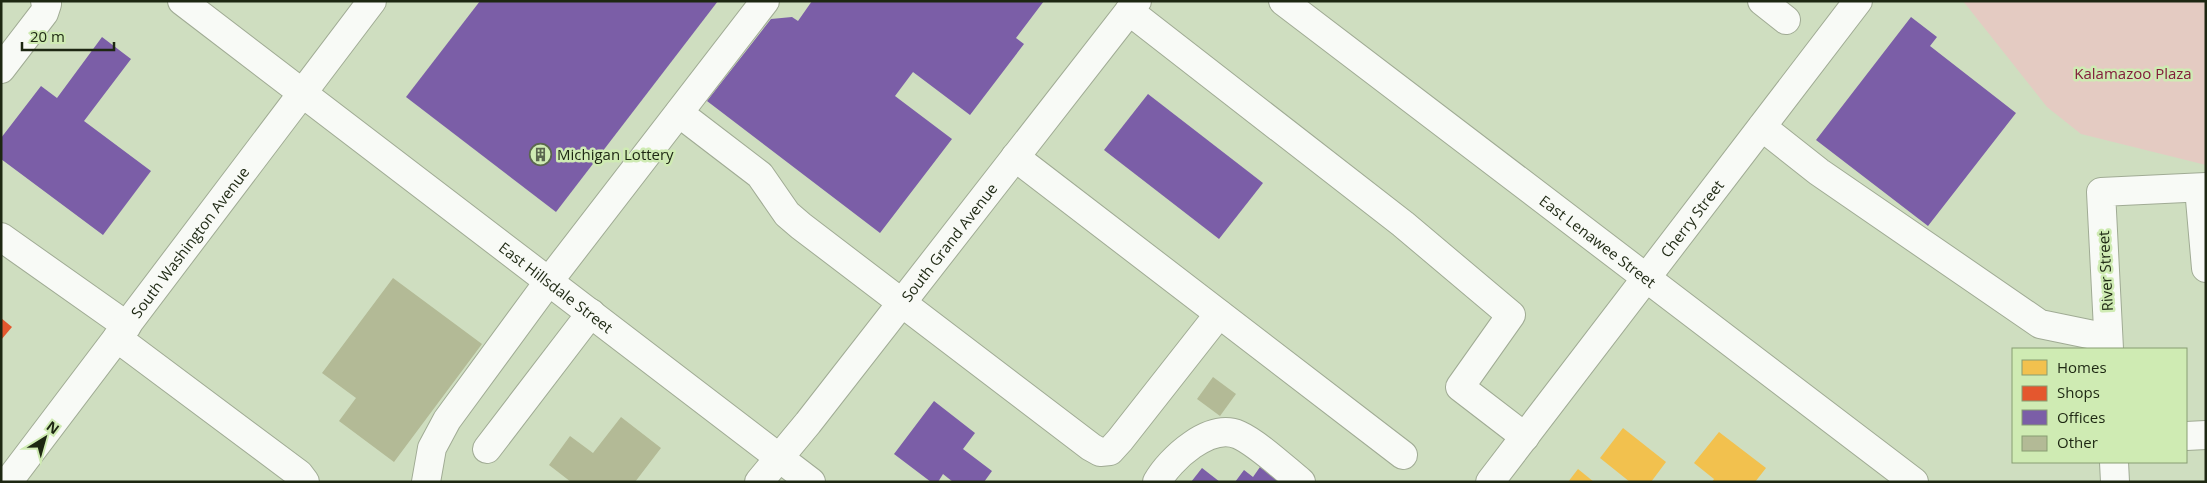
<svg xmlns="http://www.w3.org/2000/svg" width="2207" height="483" font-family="'Open Sans',sans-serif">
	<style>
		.green { fill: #e4cbc2 }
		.homes { fill: #f2c14e }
		.shops { fill: #e4572e }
		.offices { fill: #7b5ea7 }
		.building { fill: #b3ba96 }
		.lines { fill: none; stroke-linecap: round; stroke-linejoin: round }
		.minor-casing { stroke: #a0ab94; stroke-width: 30 }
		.minor { stroke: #f8faf6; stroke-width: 28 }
		.labels { text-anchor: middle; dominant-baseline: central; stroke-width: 5; stroke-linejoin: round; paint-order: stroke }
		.park-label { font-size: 15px; fill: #821d3a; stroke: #cfebb3 }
		.poi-label { font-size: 15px; fill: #1d2712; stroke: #cfebb3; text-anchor: start }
		.street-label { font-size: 15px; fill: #1d2712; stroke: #cfebb3 }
	</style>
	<rect width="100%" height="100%" fill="#cfdec0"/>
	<!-- green -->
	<polygon class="green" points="1963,1 2206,1 2206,165 2081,134 2047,107"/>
	<!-- homes -->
	<g class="homes">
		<polygon points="1623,428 1666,462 1651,482 1630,482 1600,458"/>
		<polygon points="1719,432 1766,468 1755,482 1712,482 1714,479 1694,463"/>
		<polygon points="1578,469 1594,482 1568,482"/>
	</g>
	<!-- shops -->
	<polygon class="shops" points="1,318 12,327 1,340"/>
	<!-- offices -->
	<g class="offices">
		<polygon points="480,1 718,1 556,212 406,97"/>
		<polygon points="812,1 1044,1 1016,38 1024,44 970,115 913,72 895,96 952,139 880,233 707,101 771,19 792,17 798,21"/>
		<polygon points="1911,17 1937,37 1930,46 2016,113 1928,226 1816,140"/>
		<polygon points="102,37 131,59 84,121 151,171 103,235 1,159 1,138 41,86 57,98"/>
		<polygon points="1148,94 1263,183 1219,239 1104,150"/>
		<polygon points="934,401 975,433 963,449 992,471 984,482 953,482 943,474 938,482 931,482 894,454"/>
		<polygon points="1260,467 1279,482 1235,482 1244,470 1253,477"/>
		<polygon points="1202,468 1220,482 1191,482"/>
	</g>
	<!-- building -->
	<g class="building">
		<polygon points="393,278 482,344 394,462 339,421 356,398 322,373"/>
		<polygon points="1213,377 1236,394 1220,416 1197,399"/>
		<polygon points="621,417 661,448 635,482 571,482 549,465 570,436 593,453"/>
	</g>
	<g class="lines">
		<defs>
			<g id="minor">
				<path id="s1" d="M182,1L811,482"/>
				<path id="s2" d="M1283,1L1914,482"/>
				<polyline points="1762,1 1786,20"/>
				<polyline points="1129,11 1403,224 1511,315 1460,387 1525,437"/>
				<polyline points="1,69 44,13 47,4 45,1"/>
				<polyline points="679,113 760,175 787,214 801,226 1091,447 1100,452 1110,451 1120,440 1219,314"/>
				<polyline points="1762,127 1819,172 2040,324 2108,338"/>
				<polyline points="1015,157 1403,455"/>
				<polyline points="2199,188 2206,268"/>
				<polyline points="1,237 127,326"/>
				<polyline points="117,338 299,474 305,482"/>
				<polyline points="2109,349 2101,192 2206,187"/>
				<polyline points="2186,436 2206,435"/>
				<polyline points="487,449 591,313"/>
				<polyline points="2114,462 2115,482"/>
				<path id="s3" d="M8,482L372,1"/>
				<polyline points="426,482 432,448 447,420 549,281 765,1"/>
				<path id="s4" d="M759,482L808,423L1137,1"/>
				<path d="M1157,482C1170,459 1210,422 1239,435C1257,443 1285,469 1301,482"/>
				<path id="s5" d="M1490,482L1858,1"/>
			</g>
		</defs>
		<!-- minor casing -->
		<use href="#minor" class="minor-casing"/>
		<!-- minor -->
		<use href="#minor" class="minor"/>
	</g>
	<!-- icons -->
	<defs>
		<symbol id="building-ring" viewBox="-11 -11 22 22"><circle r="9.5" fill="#cfebb3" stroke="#5b674f" stroke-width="1.5"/><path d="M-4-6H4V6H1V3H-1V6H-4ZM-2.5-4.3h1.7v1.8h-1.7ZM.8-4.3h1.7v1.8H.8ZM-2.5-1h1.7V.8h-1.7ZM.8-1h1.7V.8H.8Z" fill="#5b674f"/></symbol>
	</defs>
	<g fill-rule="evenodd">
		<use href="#building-ring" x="528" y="142" width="25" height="25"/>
	</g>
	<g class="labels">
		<!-- park labels -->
		<g class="park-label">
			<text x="2133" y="73">Kalamazoo Plaza</text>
		</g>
		<!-- poi labels -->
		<g class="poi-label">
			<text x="557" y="154">Michigan Lottery</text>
		</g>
		<!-- street labels -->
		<g class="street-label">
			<text stroke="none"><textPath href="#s5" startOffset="332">Cherry Street</textPath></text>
			<text stroke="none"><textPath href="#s3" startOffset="301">South Washington Avenue</textPath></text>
			<text stroke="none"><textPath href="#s4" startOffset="306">South Grand Avenue</textPath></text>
			<text stroke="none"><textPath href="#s2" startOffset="396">East Lenawee Street</textPath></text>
			<text transform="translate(2105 271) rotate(-93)">River Street</text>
			<text stroke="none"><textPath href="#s1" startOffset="471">East Hillsdale Street</textPath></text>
		</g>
	</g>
	<!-- border -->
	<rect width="2207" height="483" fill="none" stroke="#1d2712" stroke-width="5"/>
	<!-- legend -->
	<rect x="2012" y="348" width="175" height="115" fill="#cfebb3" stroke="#889d73"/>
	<rect x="2022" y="360" width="25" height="15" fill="#f2c14e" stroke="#889d73"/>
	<text x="2057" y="373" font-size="15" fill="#1d2712">Homes</text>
	<rect x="2022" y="386" width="25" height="15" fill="#e4572e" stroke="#889d73"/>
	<text x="2057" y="398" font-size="15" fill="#1d2712">Shops</text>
	<rect x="2022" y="410" width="25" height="15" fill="#7b5ea7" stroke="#889d73"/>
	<text x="2057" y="423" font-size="15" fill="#1d2712">Offices</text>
	<rect x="2022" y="436" width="25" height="15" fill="#b3ba96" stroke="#889d73"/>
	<text x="2057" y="448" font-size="15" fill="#1d2712">Other</text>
	<!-- north arrow -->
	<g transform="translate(45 438) rotate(37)" stroke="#cfebb3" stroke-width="4" paint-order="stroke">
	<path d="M0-4L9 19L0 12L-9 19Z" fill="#1d2712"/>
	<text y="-8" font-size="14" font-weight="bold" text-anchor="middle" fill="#1d2712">N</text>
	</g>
	<!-- scale -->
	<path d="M22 42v8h92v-8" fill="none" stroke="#1d2712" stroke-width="2.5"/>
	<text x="30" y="42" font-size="15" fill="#1d2712" stroke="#cfebb3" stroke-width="4" paint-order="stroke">20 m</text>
</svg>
